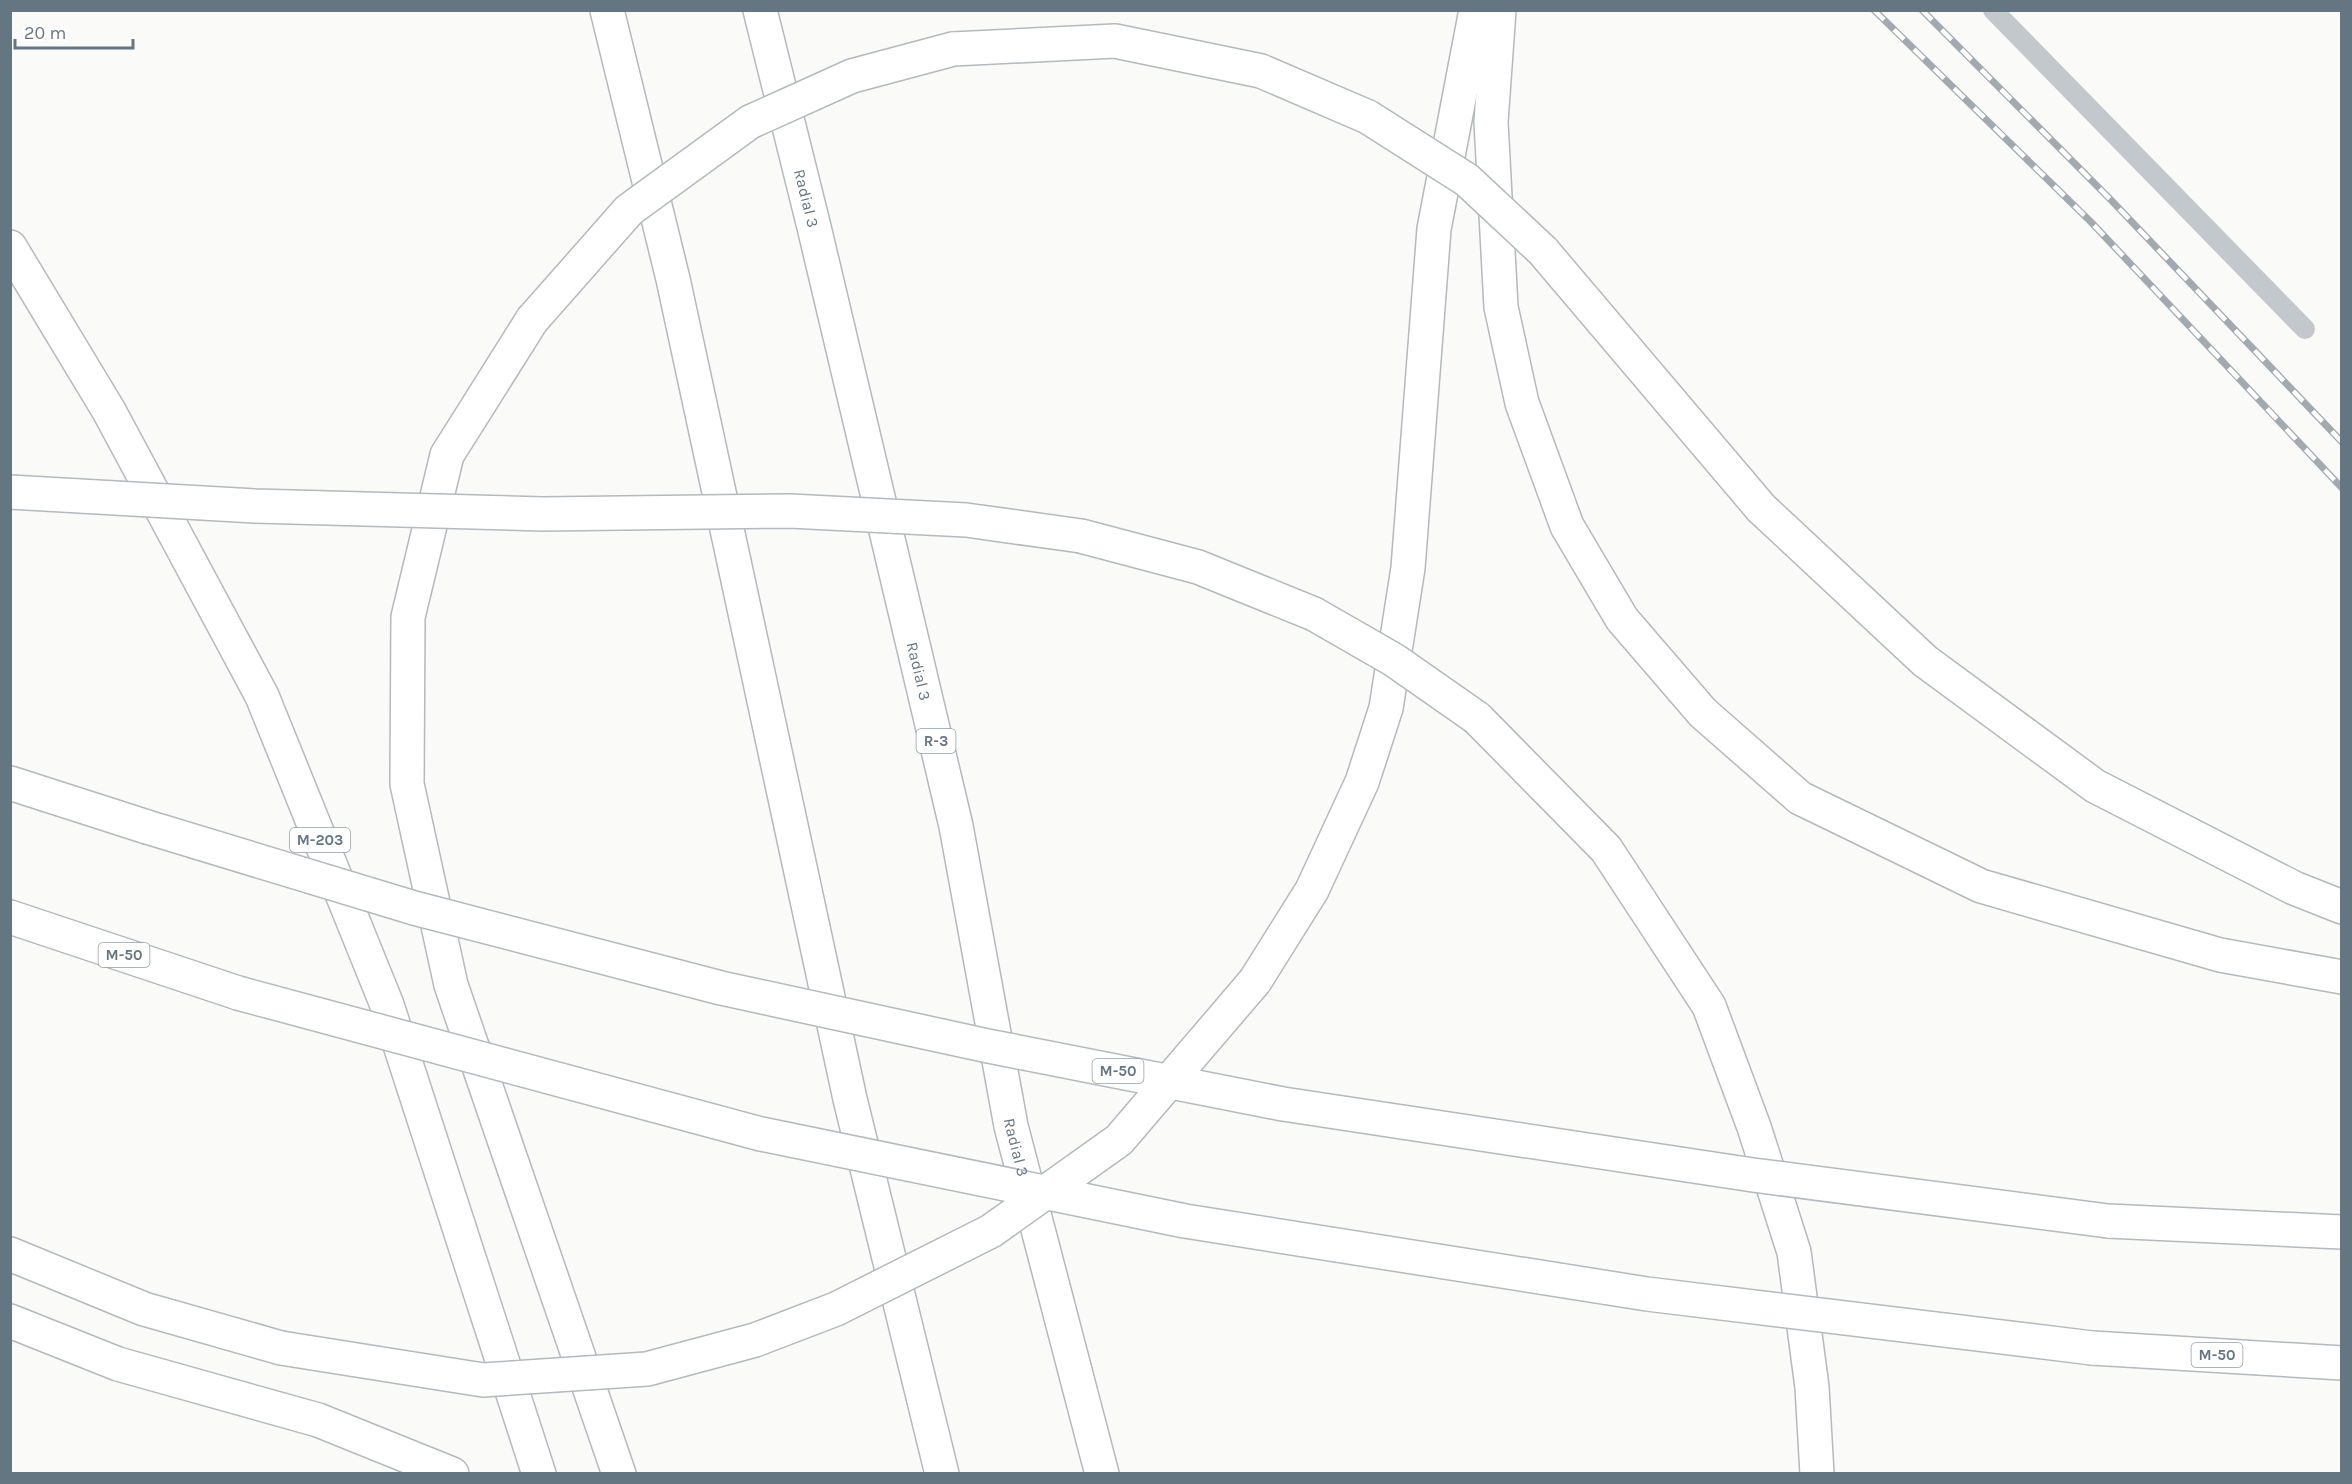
<svg xmlns="http://www.w3.org/2000/svg" width="2352" height="1484" font-family="Karla,sans-serif">
	<style>
		.lines { fill: none; stroke-linecap: round; stroke-linejoin: round }
		.primary-casing { stroke: #b5babe; stroke-width: 36 }
		.motorway-casing { stroke: #b4b9bd; stroke-width: 36 }
		.service { stroke: #c3c8cc; stroke-width: 20 }
		.primary { stroke: #fff; stroke-width: 33 }
		.motorway { stroke: #fff; stroke-width: 33 }
		.rail-casing { stroke: #a2aab0; stroke-width: 7 }
		.rail { stroke: #fff; stroke-width: 4.5; stroke-dasharray: 14; stroke-linecap: butt }
		.motorway-bridge-casing { stroke: #b4b9bd; stroke-width: 36; stroke-linecap: butt }
		.motorway-bridge { stroke: #fff; stroke-width: 33 }
		.labels { text-anchor: middle; dominant-baseline: central; stroke-width: 6; stroke-linejoin: round; paint-order: stroke }
		.shield { fill: #fff; stroke: #939fa8; stroke-width: 1.5 }
		.shield-label { font-size: 15px; font-weight: bold; fill: #657683 }
		.street-label { font-size: 16px; fill: #657683; stroke: #fff }
	</style>
	<rect width="100%" height="100%" fill="#fafaf8"/>
	<g class="lines">
		<defs>
			<polyline id="primary" points="10,247 109,411 262,696 387,1005 539,1474"/>
			<g id="motorway">
				<polyline points="607,10 673,279 850,1099 942,1474"/>
				<path id="s1" d="M760,10L814,227L956,826L1011,1126L1102,1474"/>
				<polyline points="1499,10 1491,122 1501,307 1522,403 1567,526 1622,619 1703,713 1800,798 1981,886 2220,955 2342,977"/>
				<polyline points="953,49 1115,41 1261,71 1368,117"/>
				<polyline points="1543,251 1761,508 1925,661 2095,786 2294,888 2342,907"/>
				<polyline points="532,320 447,455 408,617 407,784 451,985 619,1474"/>
				<polyline points="1081,536 1198,567 1314,614"/>
				<polyline points="1477,718 1606,849 1709,1006 1754,1127 1794,1252 1812,1387 1817,1474"/>
				<polyline points="10,783 147,827"/>
				<polyline points="10,917 238,993"/>
				<polyline points="1255,981 1312,890 1362,782 1386,708 1408,568 1434,229 1476,10"/>
				<polyline points="2108,1221 2342,1232"/>
				<polyline points="10,1254 144,1309 281,1348"/>
				<polyline points="10,1321 118,1364 318,1420 452,1474"/>
				<polyline points="2092,1348 2342,1363"/>
			</g>
		</defs>
		<!-- primary casing -->
		<use href="#primary" class="primary-casing"/>
		<!-- motorway casing -->
		<use href="#motorway" class="motorway-casing"/>
		<!-- service -->
		<polyline class="service" points="1993,10 2305,329"/>
		<!-- primary -->
		<use href="#primary" class="primary"/>
		<!-- motorway -->
		<use href="#motorway" class="motorway"/>
		<defs>
			<g id="rail">
				<polyline points="1874,10 2091,222 2342,488"/>
				<polyline points="1922,10 2111,200 2342,442"/>
			</g>
		</defs>
		<!-- rail casing -->
		<use href="#rail" class="rail-casing"/>
		<!-- rail -->
		<use href="#rail" class="rail"/>
		<defs>
			<g id="motorway-bridge">
				<polyline points="1368,117 1467,180 1543,251"/>
				<polyline points="532,320 629,210 750,122 852,76 953,49"/>
				<polyline points="10,492 255,506 543,514 790,511 966,520 1081,536"/>
				<polyline points="1314,614 1394,660 1477,718"/>
				<polyline points="147,827 414,908 721,988 988,1046 1283,1104 1753,1175 2108,1221"/>
				<polyline points="238,993 761,1134 1185,1221 1647,1294 2092,1348"/>
				<polyline points="281,1348 483,1380 647,1369 755,1340 836,1309 991,1231 1119,1140 1255,981"/>
			</g>
		</defs>
		<!-- motorway-bridge casing -->
		<use href="#motorway-bridge" class="motorway-bridge-casing"/>
		<!-- motorway-bridge -->
		<use href="#motorway-bridge" class="motorway-bridge"/>
	</g>
	<g class="labels">
		<!-- shield labels -->
		<g class="shield">
			<rect x="916.5" y="729" width="39" height="24" rx="4.5"/>
			<rect x="290" y="828" width="60" height="24" rx="4.5"/>
			<rect x="98.5" y="943" width="51" height="24" rx="4.5"/>
			<rect x="1092.5" y="1059" width="51" height="24" rx="4.5"/>
			<rect x="2191.5" y="1343" width="51" height="24" rx="4.5"/>
		</g>
		<g class="shield-label">
			<text x="936" y="741">R-3</text>
			<text x="320" y="840">M-203</text>
			<text x="124" y="955">M-50</text>
			<text x="1118" y="1071">M-50</text>
			<text x="2217" y="1355">M-50</text>
		</g>
		<!-- street labels -->
		<g class="street-label">
			<text stroke="none"><textPath href="#s1" startOffset="194">Radial 3</textPath></text>
			<text stroke="none"><textPath href="#s1" startOffset="680">Radial 3</textPath></text>
			<text stroke="none"><textPath href="#s1" startOffset="1166">Radial 3</textPath></text>
		</g>
	</g>
	<!-- border -->
	<rect width="2352" height="1484" fill="none" stroke="#657683" stroke-width="24"/>
	<!-- scale -->
	<path d="M15 39v9h118v-9" fill="none" stroke="#657683" stroke-width="3"/>
	<text x="24" y="39" font-size="18" fill="#657683" stroke="#ffffff" stroke-width="4.5" paint-order="stroke">20 m</text>
</svg>
